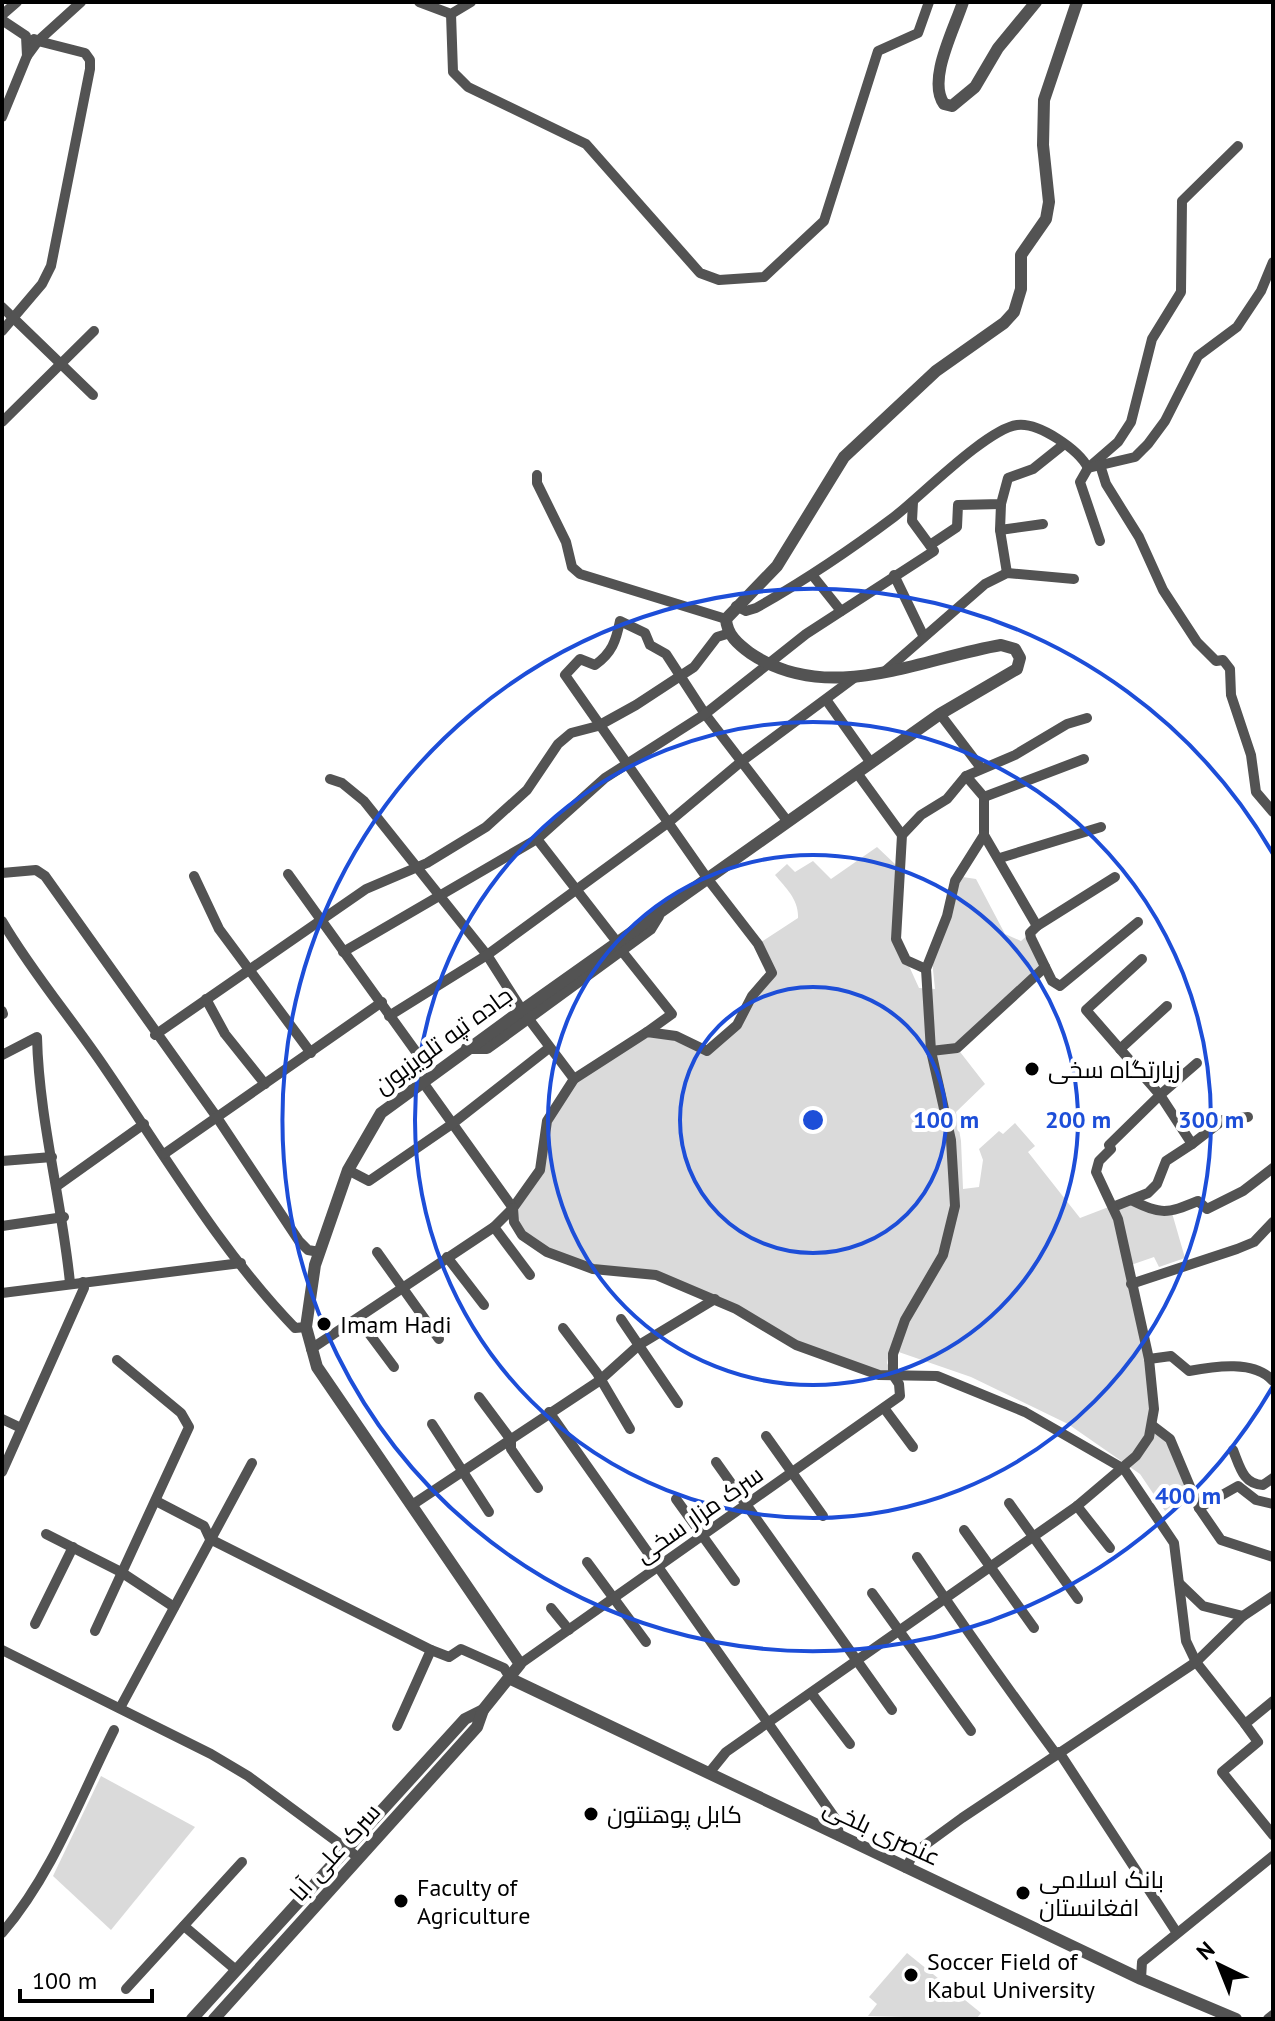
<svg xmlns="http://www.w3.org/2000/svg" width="1275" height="2021" font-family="'PT Sans',Cairo,sans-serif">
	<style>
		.green { fill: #dadada }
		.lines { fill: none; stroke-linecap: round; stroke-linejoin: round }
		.minor { stroke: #535353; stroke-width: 10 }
		.tertiary { stroke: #535353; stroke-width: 12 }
		.ring { fill: none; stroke: #1d4ed8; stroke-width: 4 }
		.poi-dot { fill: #000; stroke: #fff; stroke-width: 3 }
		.labels { text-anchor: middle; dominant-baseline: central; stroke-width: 8; stroke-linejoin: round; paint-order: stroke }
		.street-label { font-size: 24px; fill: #000; stroke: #fff }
		.poi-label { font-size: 24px; fill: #000; stroke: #fff; text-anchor: start }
		.centre { fill: #1d4ed8; stroke: #fff; stroke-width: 4 }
		.ring-label { font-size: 24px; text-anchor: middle; font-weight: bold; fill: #1d4ed8; stroke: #fff; stroke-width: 8; stroke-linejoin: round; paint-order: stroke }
	</style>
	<rect width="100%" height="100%" fill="#fff"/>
	<!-- green -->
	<g class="green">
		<path d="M877,847L896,865L894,933L919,988L935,989L931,950L956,876L976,879L1005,934L1021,941L1030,933L1045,967L957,1048L985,1084L956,1112L961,1141L963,1189L979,1187L983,1160L979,1149L999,1131L1003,1134L1015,1123L1035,1146L1028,1152L1080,1218L1132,1198L1172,1213L1185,1258L1159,1267L1154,1257L1128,1266L1155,1405L1148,1428L1164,1437L1194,1489L1165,1511L1140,1474L1068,1424L971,1377L890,1349L887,1363L893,1375L796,1345L761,1322L657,1275L630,1274L547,1252L514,1222L522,1194L540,1170L547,1121L574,1079L647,1032L707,1051L737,1025L772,973L758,944L798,918C799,900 786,888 775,875L787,864L795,872L813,861L831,879Z"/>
		<polygon points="101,1776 195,1827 111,1930 53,1876"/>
		<polygon points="907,1953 981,2013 976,2019 868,2016 877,2004 869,1997"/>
	</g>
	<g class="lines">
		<!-- minor -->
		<g class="minor">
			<polyline points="419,2 451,14 471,2"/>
			<polyline points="451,14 453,72 468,87 586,144 700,273 719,280 764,277 824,221 878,51 918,33 929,2"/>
			<polyline points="2,15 17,2"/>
			<polyline points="2,20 26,36 27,56 2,117"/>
			<polyline points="34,39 38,41 81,2"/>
			<polyline points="2,307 93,395"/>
			<polyline points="2,331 42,284 51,266 90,69 90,60 85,53 38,41 27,56"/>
			<polyline points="2,422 94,331"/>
			<polyline points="1101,468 1106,484 1139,537 1163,590 1197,642 1216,661 1223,660 1230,669 1231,695 1251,755 1256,792 1273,812"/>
			<polyline points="537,475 537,483 566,542 572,567 580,574 726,619"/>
			<polyline points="1001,504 1000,530 1007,573"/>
			<polyline points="1000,530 1043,524"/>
			<polyline points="1100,541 1080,482 1088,468 1118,442 1131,422 1152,339 1181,292 1182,201 1238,146"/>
			<polyline points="930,545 957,527 958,505 1001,504 1008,478 1033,469 1063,445"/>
			<polyline points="894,575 923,635"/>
			<polyline points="813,576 841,611"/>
			<path d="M736,606L746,611L756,608C804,581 850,550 894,517C921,496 987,429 1017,425C1039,422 1079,450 1088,468L1135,457L1148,444L1165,421L1198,356L1237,327L1261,291L1273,262"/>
			<polyline points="883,673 985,584 1007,573 1074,579"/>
			<polyline points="827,701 871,763"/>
			<polyline points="940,714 981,768"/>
			<polyline points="857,773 902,835"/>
			<polyline points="966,776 984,797 984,835 1037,926 1030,933 1031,938 1052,981 1060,986 1138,922"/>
			<polyline points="330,779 342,783 364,801 487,955 522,1010"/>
			<polyline points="984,797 1084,759"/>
			<path d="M788,822L705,714L666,654L650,645L645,633L620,621C616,641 612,653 595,665L580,659L565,675L707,878L758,944L772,973L752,996L737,1025L707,1051L676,1036L647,1032L574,1079L547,1121L540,1170L513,1208L514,1222L522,1235L547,1252L593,1269L656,1275L736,1309L796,1345L879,1375L937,1376L1025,1412L1124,1469L1174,1543L1186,1641L1196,1662L1245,1724"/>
			<polyline points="537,839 617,942"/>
			<polyline points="1000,858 1101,827"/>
			<polyline points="2,873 36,870 45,876 216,1116 299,1241 308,1250 319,1252"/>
			<polyline points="288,874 432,1074"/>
			<polyline points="194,876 219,929 311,1053"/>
			<path d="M2,921C33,974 73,1020 107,1071C165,1156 223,1254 295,1328L306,1327"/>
			<polyline points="1037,926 1115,877"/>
			<polyline points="621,950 672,1014 647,1032"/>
			<polyline points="343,952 537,839 605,778 705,714 806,634 934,551 912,521 913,502"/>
			<polyline points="926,969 906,960 896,939 902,835 921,815 947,799 966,776 1015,755 1067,724 1087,718"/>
			<polyline points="206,999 225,1034 265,1084"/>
			<polyline points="2,1011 3,1014"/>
			<polyline points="389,1016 487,955 669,822 742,761 854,678"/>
			<polyline points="528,1018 574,1079"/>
			<polyline points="155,1035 366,889 427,863 486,827 527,790 558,744 571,733 598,726 636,705 694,667 717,637 730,633"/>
			<polyline points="1120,1049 1167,1006"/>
			<polyline points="931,1051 957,1048 1045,967"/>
			<path d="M2,1055L37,1037C39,1120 62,1201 70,1283"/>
			<polyline points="422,1081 513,1208"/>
			<polyline points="1192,1144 1223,1120 1248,1117"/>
			<polyline points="164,1154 382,1002"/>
			<polyline points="2,1161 52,1157"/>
			<polyline points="348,1170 369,1181 452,1124 549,1048"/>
			<polyline points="57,1186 144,1124"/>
			<path d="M1131,1200C1162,1215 1166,1214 1198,1201L1207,1209L1243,1191L1273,1168"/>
			<polyline points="1113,1207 1148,1193 1157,1184 1166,1161 1192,1144 1160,1095 1197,1063"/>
			<polyline points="2,1226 64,1217"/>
			<polyline points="494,1227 530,1275"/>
			<polyline points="377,1252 439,1339"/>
			<polyline points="447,1257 484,1305"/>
			<polyline points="1131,1284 1237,1249 1254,1242 1273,1222"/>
			<polyline points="2,1293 241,1263"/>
			<polyline points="621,1319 678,1403"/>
			<polyline points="359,1320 394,1367"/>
			<polyline points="563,1328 597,1373 630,1429"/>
			<polyline points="311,1349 494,1227 513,1208"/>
			<path d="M1149,1359L1171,1356L1189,1371C1215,1366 1255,1360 1273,1381"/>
			<polyline points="479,1397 511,1440 511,1449 538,1488"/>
			<polyline points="884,1408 913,1447"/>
			<polyline points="549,1412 837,1821 839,1836"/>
			<polyline points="2,1419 21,1428"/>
			<polyline points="432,1424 489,1512"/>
			<polyline points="1153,1426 1170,1439 1199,1508 1221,1540 1273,1557"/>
			<polyline points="766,1436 823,1516"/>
			<path d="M1233,1450C1240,1467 1243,1484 1263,1485L1273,1478"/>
			<polyline points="716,1462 892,1710"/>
			<polyline points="2,1472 84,1288 83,1282"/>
			<polyline points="676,1499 735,1581"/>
			<polyline points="156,1501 204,1526 210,1539 431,1650 449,1657 461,1649 504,1668 511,1679"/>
			<polyline points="1009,1503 1078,1599"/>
			<polyline points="412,1505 599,1381 639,1345 715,1299"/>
			<polyline points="1077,1506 1110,1548"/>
			<polyline points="1199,1508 1238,1486 1256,1500 1273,1504"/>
			<polyline points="964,1530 1034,1628"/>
			<polyline points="46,1534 121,1572 174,1607"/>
			<path d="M917,1557C962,1624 1008,1689 1056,1754"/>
			<polyline points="587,1562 646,1642"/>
			<polyline points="1179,1583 1203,1606 1243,1616"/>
			<polyline points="872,1593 971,1731"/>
			<polyline points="551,1608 569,1630"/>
			<polyline points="35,1624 73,1547"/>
			<polyline points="95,1631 189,1427 181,1413 117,1360"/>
			<polyline points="2,1650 211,1754 248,1776 359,1858"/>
			<polyline points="520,1664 900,1396 899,1384 893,1375 893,1354 905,1320 943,1255 955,1206 951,1140 931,1051 926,969 947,916 955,881 984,835"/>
			<polyline points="812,1694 850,1744"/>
			<polyline points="1273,1701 1245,1724 1258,1742 1222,1772 1273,1835"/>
			<polyline points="120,1708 252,1463"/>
			<polyline points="397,1726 431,1650"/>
			<polyline points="1059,1752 1177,1933"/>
			<polyline points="709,1773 726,1752 1077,1506 1136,1456 1149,1437 1154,1409 1149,1359 1118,1219 1096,1172 1099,1161 1111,1149 1109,1145 1160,1095 1086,1010 1142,959"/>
			<polyline points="906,1868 914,1853 962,1818 1196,1662 1243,1616 1273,1596"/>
			<polyline points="184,1926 236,1970"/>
			<path d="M2,1933C52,1875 80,1798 114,1730"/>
			<polyline points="1141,1979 1142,1962 1273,1856"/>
			<polyline points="126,1989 242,1862"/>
			<polyline points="1268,2019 1273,2015"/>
		</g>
		<!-- tertiary -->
		<g class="tertiary">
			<path d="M963,2C954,30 927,80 944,104L952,106L975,87L998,48L1036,2"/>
			<polyline points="467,1048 487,1048 650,929 658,916"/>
			<polyline points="511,1679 1141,1979 1236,2019"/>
			<path d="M192,2019L465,1719L483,1710L520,1664L317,1367L306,1327L315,1265L348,1170L381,1113L522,1010L940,714L1017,669L1020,658L1015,649L1001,645C919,659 828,706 750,653C738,644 727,635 726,619L777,566L844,457L936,371L1004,323L1014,312L1021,289V255L1046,219L1049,202L1043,145L1044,100L1077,2"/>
			<polyline points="214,2019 477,1727 483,1710"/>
		</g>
	</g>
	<!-- distance rings -->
	<g class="ring">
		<circle cx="813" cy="1120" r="133"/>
		<circle cx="813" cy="1120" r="265"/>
		<circle cx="813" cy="1120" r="398"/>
		<path d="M1273 1386A531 531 0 1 1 1273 854"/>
	</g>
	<!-- markers -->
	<g class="poi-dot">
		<circle cx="1032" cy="1069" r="8"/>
		<circle cx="324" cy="1324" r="8"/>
		<circle cx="591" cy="1814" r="8"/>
		<circle cx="1023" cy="1893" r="8"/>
		<circle cx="401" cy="1901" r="8"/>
		<circle cx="911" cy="1975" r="8"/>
	</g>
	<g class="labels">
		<!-- street labels -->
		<g class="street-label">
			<text transform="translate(443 1040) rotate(-36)">جاده تپه تلویزیون</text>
			<text transform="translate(699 1514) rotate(-35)">سرک مزار سخی</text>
			<text transform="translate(882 1832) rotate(25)">عنصری بلخی</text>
			<text transform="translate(335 1852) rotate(-48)">سرک علی آبا</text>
		</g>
		<!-- poi labels -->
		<g class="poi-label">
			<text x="1048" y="1069">زیارتگاه سخی</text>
			<text x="340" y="1324">Imam Hadi</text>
			<text x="607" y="1814">کابل پوهنتون</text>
			<text x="1039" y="1879">بانک اسلامی<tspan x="1039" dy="28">افغانستان</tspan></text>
			<text x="417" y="1887">Faculty of<tspan x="417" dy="28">Agriculture</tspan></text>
			<text x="927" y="1961">Soccer Field of<tspan x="927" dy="28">Kabul University</tspan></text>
		</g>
	</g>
	<circle cx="813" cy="1120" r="12" class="centre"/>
	<g class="ring-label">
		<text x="946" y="1128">100 m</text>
		<text x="1078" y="1128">200 m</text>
		<text x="1211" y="1128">300 m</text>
		<text x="1188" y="1504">400 m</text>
	</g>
	<!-- border -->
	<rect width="1275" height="2021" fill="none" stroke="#000000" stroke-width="8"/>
	<!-- north arrow -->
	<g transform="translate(1219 1965) rotate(317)" stroke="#ffffff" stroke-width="6" paint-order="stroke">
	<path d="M0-6L14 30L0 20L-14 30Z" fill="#000000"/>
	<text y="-12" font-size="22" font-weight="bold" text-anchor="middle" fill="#000000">N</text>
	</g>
	<!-- scale -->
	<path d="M20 1989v12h132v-12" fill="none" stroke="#000000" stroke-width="4"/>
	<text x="32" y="1989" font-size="24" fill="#000000" stroke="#ffffff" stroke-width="6" paint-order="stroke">100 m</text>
</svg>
